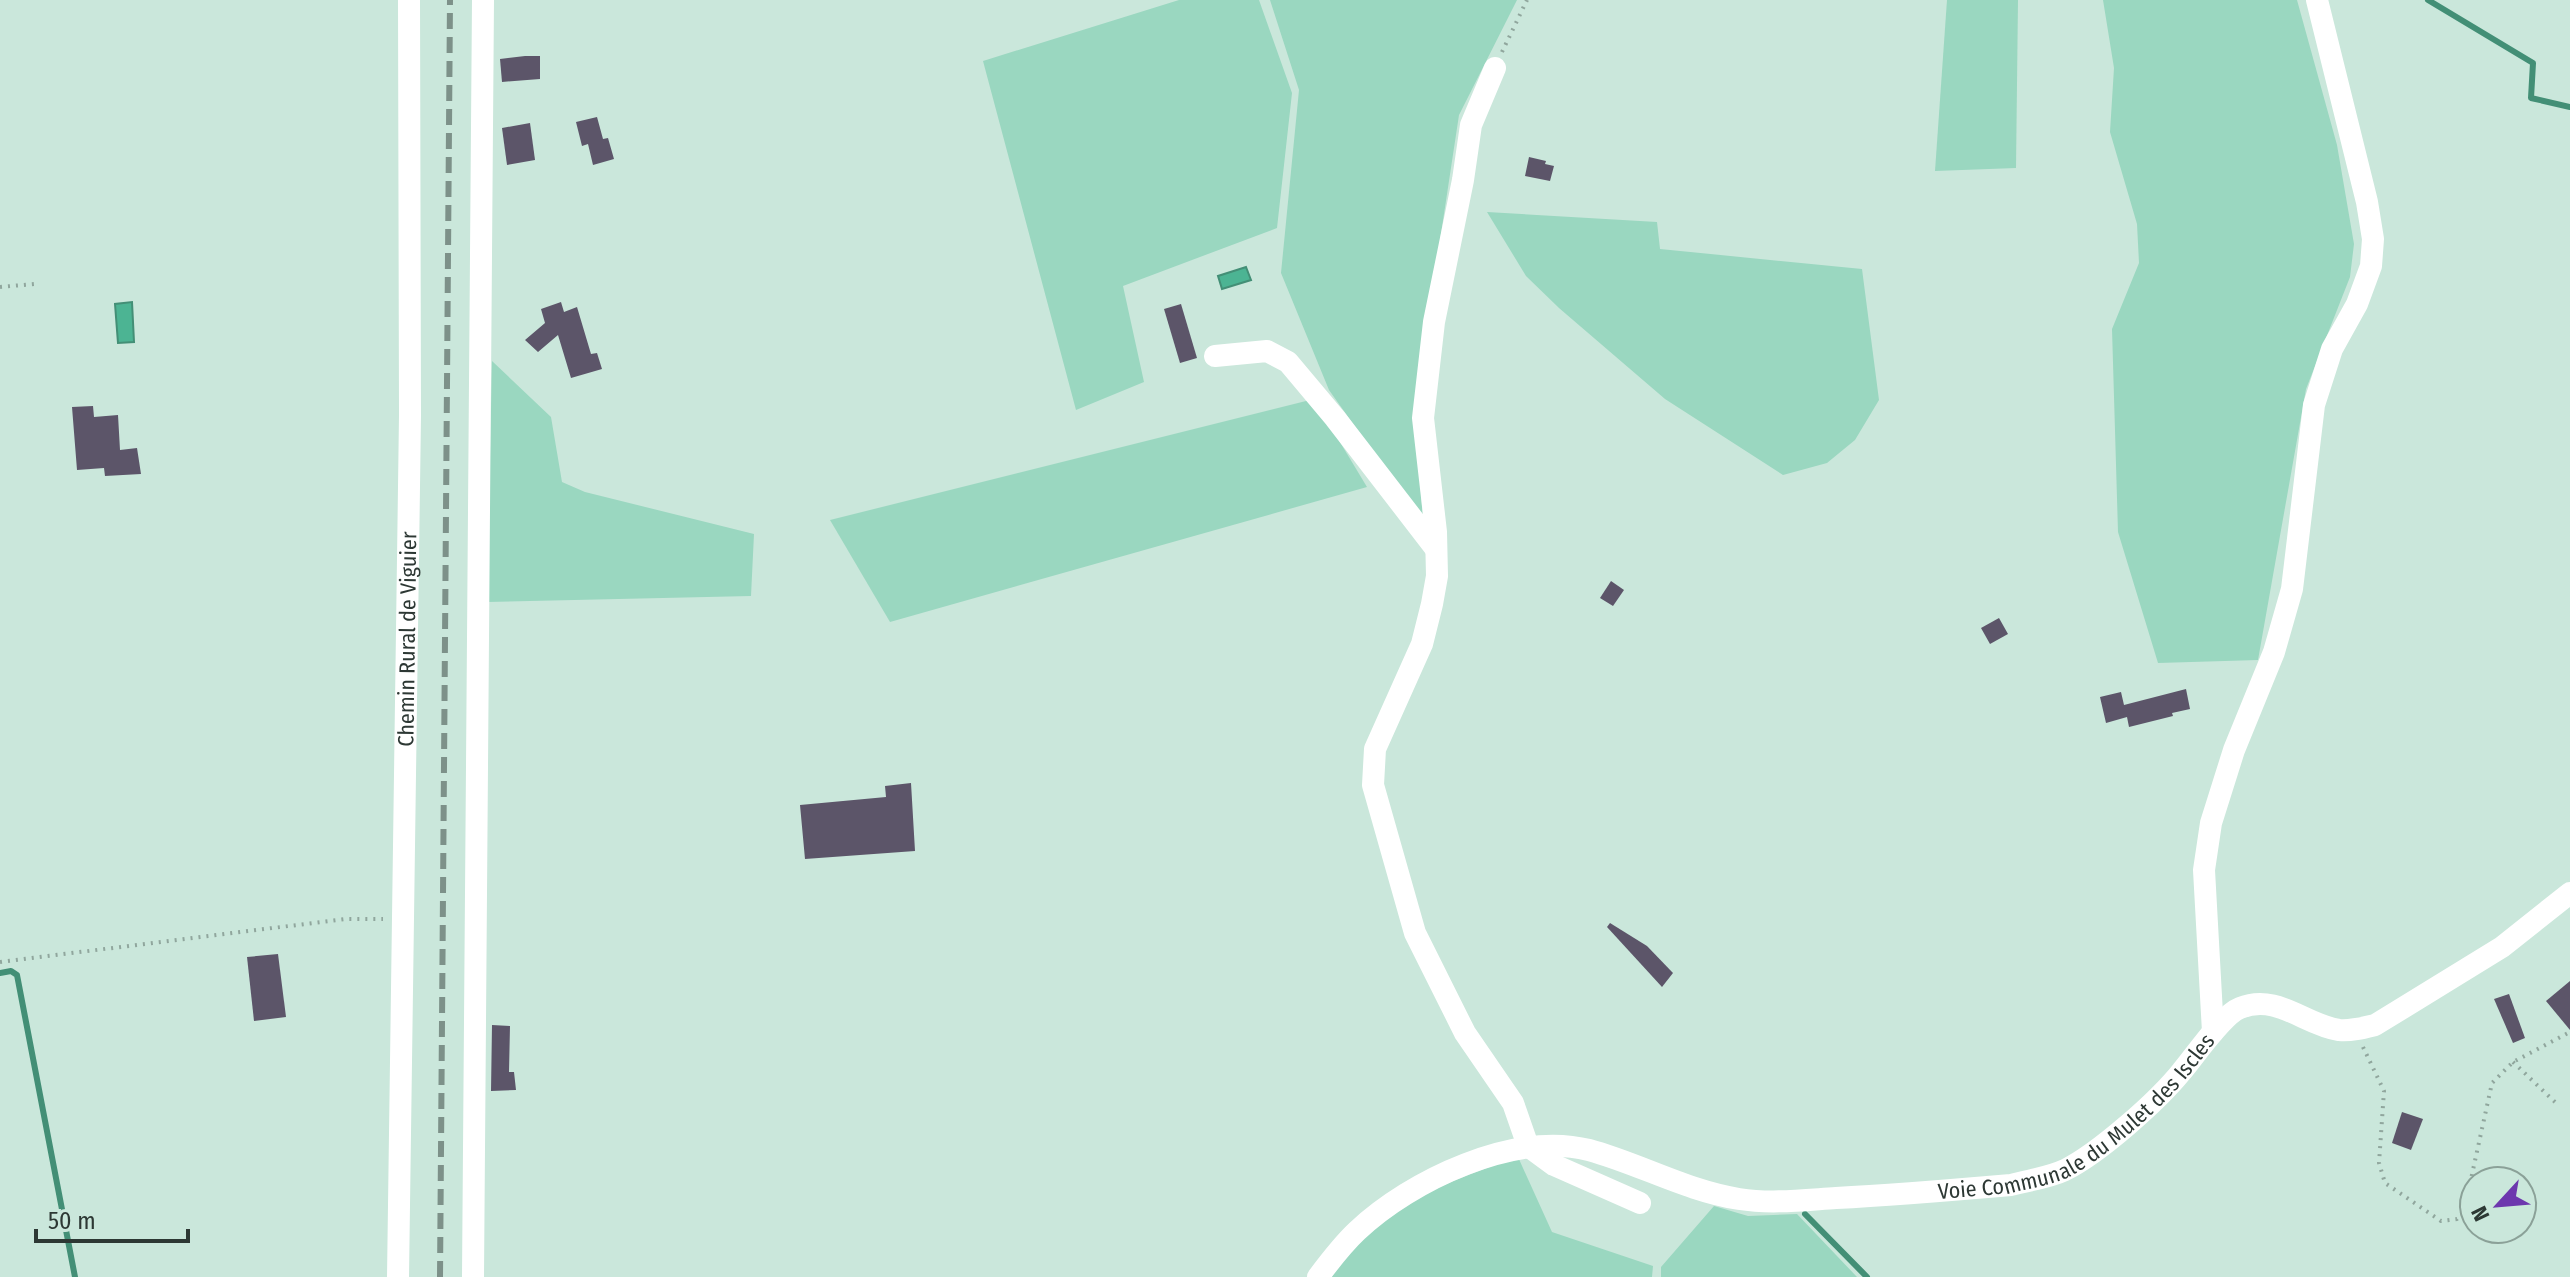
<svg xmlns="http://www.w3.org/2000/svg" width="2570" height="1277" font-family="'Fira Sans Condensed',sans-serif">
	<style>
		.green { fill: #9ad7c0 }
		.water { fill: #4cb493; stroke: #438f76; stroke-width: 2 }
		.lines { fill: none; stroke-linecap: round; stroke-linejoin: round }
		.stream { stroke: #438f76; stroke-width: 6 }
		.building { fill: #5c5569 }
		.path { stroke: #90a69d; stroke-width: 4; stroke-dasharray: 2 6; stroke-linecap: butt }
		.minor { stroke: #fff; stroke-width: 22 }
		.rail { stroke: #7d9189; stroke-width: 6; stroke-dasharray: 16 8; stroke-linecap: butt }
		.labels { text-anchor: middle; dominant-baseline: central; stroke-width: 8; stroke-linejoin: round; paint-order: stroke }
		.street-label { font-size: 22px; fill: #2d3834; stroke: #cae7db }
	</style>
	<rect width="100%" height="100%" fill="#cae7db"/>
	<!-- green -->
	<g class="green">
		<polygon points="1179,0 1259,0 1292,93 1277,228 1123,286 1144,382 1076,410 983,61"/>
		<polygon points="1270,0 1517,0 1459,115 1415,405 1423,522 1329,390 1281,273 1299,90"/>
		<polygon points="1947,0 2018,0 2016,168 1935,171"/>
		<polygon points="2103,0 2297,0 2337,145 2354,244 2350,277 2306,389 2258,660 2158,663 2118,532 2112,329 2139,263 2137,224 2110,132 2114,68"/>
		<polygon points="1487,212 1657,222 1660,249 1862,269 1879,400 1855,440 1827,463 1783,475 1665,399 1559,308 1526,276"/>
		<polygon points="492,361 551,417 562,482 585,492 754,534 751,596 487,602"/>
		<polygon points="1314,399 1367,487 890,622 830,520"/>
		<path d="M1518,1157L1552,1232L1653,1266L1652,1277H1330C1339,1265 1346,1251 1357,1241C1402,1198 1460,1177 1518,1157Z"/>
		<polygon points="1714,1206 1748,1216 1797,1214 1857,1277 1661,1277 1661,1267"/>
	</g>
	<!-- water -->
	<g class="water">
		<polygon points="1246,267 1251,280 1222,289 1218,276"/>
		<polygon points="132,302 134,342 118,343 115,304"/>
	</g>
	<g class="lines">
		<!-- stream -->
		<g class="stream">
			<polyline points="2428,0 2533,63 2531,98 2570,107"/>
			<polyline points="0,973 11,971 17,975 75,1277"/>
			<polyline points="1805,1214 1867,1277"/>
		</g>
	</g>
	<!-- building -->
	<g class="building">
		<polygon points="525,56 540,56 540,79 502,82 500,59"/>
		<polygon points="597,117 603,139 608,138 614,159 593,165 588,144 582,146 576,122"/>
		<polygon points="530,123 535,160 507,165 502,128"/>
		<polygon points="1529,157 1546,161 1545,164 1554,166 1550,181 1525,176"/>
		<polygon points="561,302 564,312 577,307 591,354 597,353 602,369 571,378 558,335 538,352 525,340 545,323 541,309"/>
		<polygon points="1181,304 1197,358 1180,363 1164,309"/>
		<polygon points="93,406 94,417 118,415 120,450 137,448 141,474 105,476 104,468 77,470 72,407"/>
		<polygon points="1611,581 1624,590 1613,606 1600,598"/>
		<polygon points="1999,618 2008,634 1990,644 1981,628"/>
		<polygon points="2186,689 2190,709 2172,713 2173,716 2129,727 2127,717 2106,723 2100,697 2121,692 2124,705"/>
		<polygon points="911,783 915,851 805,859 800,805 886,797 885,786"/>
		<polygon points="1610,923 1647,946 1673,973 1662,987 1607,927"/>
		<polygon points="278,954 286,1017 254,1021 247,957"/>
		<polygon points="2570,981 2570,1030 2546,1001"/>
		<polygon points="2509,994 2525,1038 2513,1043 2494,999"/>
		<polygon points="492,1025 510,1026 509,1072 514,1072 516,1090 491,1091"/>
		<polygon points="2402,1112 2423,1119 2411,1150 2392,1143"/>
	</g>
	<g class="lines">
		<!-- path -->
		<g class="path">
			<polyline points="1502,52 1527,0"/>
			<polyline points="0,287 34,284"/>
			<polyline points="0,962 345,919 383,919"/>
			<polyline points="2363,1047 2384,1091 2379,1163 2385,1183 2441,1221 2457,1219 2464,1211 2492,1083 2513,1062 2570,1032"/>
			<polyline points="2513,1062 2556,1103"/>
		</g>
		<!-- minor -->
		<g class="minor">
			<polyline points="1495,68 1471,125 1463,180 1434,322 1423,418 1436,532 1437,576 1432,604 1422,644 1375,749 1373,785 1415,933 1465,1033 1513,1103 1528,1146 1554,1165 1640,1203"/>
			<polyline points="1215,356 1267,351 1288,362 1335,418 1436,549"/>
			<polyline points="2213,1032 2204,870 2211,823 2234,750 2274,652 2292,589 2314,405 2332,349 2357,304 2371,266 2373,239 2367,202 2317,0"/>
			<path id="s1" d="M398,1277L410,415L409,0"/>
			<polyline points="473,1277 483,0"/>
			<path id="s2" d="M1318,1277C1330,1261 1342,1245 1357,1231C1411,1180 1515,1131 1589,1150C1640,1164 1687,1191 1739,1199C1771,1204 1804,1200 1836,1198C1894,1195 1953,1190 2011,1185C2029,1180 2048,1178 2065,1170C2099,1153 2158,1101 2182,1071C2195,1056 2222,1015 2240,1008C2277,993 2305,1025 2339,1030C2352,1031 2363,1028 2375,1025L2502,947L2570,893"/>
		</g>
		<!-- rail -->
		<polyline class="rail" points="440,1277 450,0"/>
	</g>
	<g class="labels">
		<!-- street labels -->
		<g class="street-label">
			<text stroke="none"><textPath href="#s1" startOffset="638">Chemin Rural de Viguier</textPath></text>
			<text stroke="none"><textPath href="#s2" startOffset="836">Voie Communale du Mulet des Iscles</textPath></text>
		</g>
	</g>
	<!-- north arrow -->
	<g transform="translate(2498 1205) rotate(244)"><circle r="38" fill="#cae7db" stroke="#8ba198" stroke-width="2"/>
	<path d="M0-6L14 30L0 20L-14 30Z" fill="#6d37ae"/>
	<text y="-12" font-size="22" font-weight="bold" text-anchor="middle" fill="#2d3834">N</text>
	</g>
	<!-- scale -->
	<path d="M36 1229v12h152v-12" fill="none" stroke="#2d3834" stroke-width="4"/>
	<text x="48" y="1229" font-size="24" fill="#2d3834" stroke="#cae7db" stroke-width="6" paint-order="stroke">50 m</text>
</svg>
